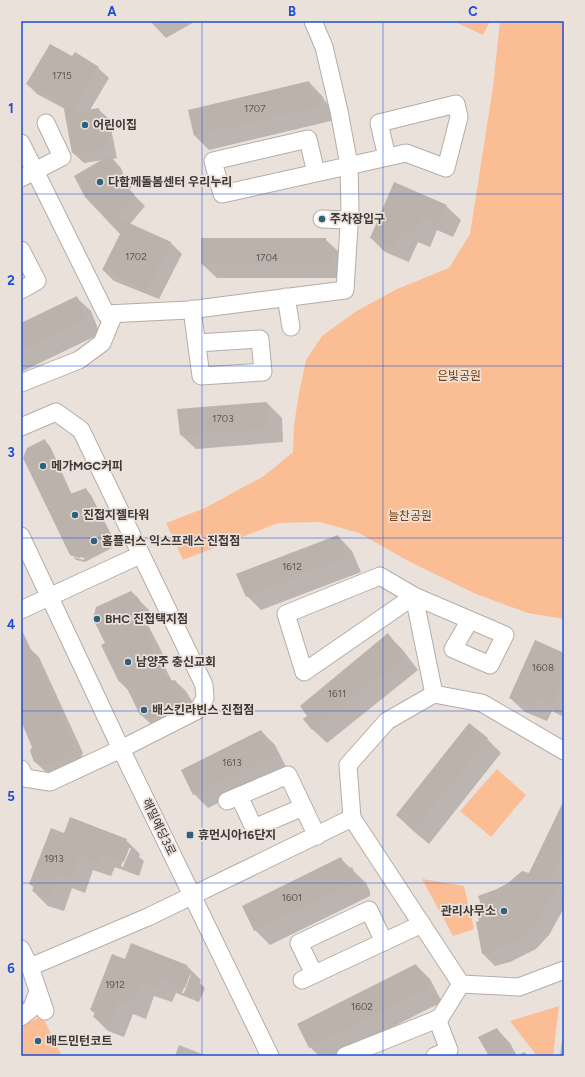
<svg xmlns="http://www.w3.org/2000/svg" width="585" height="1077" font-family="Figtree,'Noto Sans KR',sans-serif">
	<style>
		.green { fill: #fbbd94 }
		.shadow { fill: #0003; fill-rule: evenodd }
		.building { fill: #bbb2ac }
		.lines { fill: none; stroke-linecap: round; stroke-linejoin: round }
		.minor-casing { stroke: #b6aca6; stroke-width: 19 }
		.minor { stroke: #fff; stroke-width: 17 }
		.grid { fill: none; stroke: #1d4ed8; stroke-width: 1; stroke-opacity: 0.55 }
		.poi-dot { fill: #2f617e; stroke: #ebe1db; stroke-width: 1.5 }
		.labels { text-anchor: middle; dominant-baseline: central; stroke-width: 3.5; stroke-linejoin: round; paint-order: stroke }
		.number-label { font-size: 10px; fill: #5c5754 }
		.poi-label { font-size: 12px; font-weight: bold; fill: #3d3936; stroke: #ebe1db; text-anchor: start }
		.park-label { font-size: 12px; fill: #7d400b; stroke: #ebe1db }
		.street-label { font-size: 12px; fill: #3d3936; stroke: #ebe1db }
		.neatline { fill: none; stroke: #1d4ed8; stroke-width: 1.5 }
		.grid-label { font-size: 13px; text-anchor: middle; font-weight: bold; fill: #1d4ed8 }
	</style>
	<rect width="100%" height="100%" fill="#ebe1db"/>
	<!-- green -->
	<g class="green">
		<polygon points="453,21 490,21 483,35"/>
		<polygon points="500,21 564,21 564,619 528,613 476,594 412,563 359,533 320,522 278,523 183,560 166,523 205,508 264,476 293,452 294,425 299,393 306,360 322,336 355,312 397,289 449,268 470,234 493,87"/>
		<polygon points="497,769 526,795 491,837 460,811"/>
		<polygon points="422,879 464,886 474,929 453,936"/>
		<polygon points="559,1006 553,1056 537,1056 510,1021"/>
		<polygon points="42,1016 62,1056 21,1056 21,1026"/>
	</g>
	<!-- shadow -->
	<g class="shadow">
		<polygon points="150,21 196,21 166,38"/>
		<polygon points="73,57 98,68 109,78 90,110 98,109 109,119 117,158 113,159 121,168 124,176 132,187 129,190 145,206 130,224 170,242 182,254 159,299 114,281 103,270 121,234 86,196 103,160 84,163 73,153 65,109 37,94 27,84"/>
		<polygon points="309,82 323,97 324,100 332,108 335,120 209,150 195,136"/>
		<polygon points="446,206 461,220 453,237 437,230 430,247 418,242 409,262 385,252 371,238"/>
		<polygon points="202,239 325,239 340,253 346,278 217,278 202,264"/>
		<polygon points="76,297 91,311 100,334 21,372 21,324"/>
		<polygon points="267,403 282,418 283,442 196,449 181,435 178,410"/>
		<polygon points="45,441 50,446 72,495 86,490 91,495 115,542 112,548 85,562 76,560 73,557 84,560 84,558 72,555 72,556 71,555"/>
		<polygon points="338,536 352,551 361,572 261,610 247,596"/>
		<polygon points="131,592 149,610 152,622 147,623 164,656 160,658 172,681 175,681 186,691 196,708 152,725 141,715 130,692 120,682 102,645 106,643"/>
		<polygon points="388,635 402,649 418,670 327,743 312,729"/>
		<polygon points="21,644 28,647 39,657 83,753 78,765 59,774 46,772 35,762 33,747 21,719"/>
		<polygon points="564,654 564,717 552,711 547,721 525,712 510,698"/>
		<polygon points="261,731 275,745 287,769 208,808 194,794"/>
		<polygon points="487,739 501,753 429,844 411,829 397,815"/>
		<polygon points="564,802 564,887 562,892 564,894 564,908 549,935 536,949 510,962 495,966 482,953 480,922 483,908 530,874"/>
		<path d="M65,834L126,840L140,854L139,857L144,861L139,876L115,867L111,876L93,870L85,893L72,888L64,911L48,906L33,891L34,888L30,884ZM128,848H131L123,867L121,866Z"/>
		<polygon points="341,859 366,883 370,891 370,896 270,945 255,930"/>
		<path d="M131,945L187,966L201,980L200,983L205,988L199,1002L176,993L172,1002L154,996L146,1019L133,1014L124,1037L108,1031L94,1017L95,1014L91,1010L126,960ZM189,974H191L184,993H182Z"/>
		<polygon points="416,965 430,979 442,1002 335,1056 319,1056 310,1047"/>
		<polygon points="21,999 26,1004 30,1012 24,1026 21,1025"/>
		<polygon points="564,1028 564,1056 561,1056 560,1055"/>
		<polygon points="497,1029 510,1043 517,1056 524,1052 528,1056 490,1056"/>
		<polygon points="179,1045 207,1056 175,1056"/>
	</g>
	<!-- building -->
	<g class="building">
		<polygon points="50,44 72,56 75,52 99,67 72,112 99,108 108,148 72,153 63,104 26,84"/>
		<polygon points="309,81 312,94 318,93 321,106 194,136 188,110"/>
		<polygon points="110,155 113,164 122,175 118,178 134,194 116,217 171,242 147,289 102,270 120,234 85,197 74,176"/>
		<polygon points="394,182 447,205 439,224 423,217 415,233 403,228 395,248 370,238"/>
		<polygon points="201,238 326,238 326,251 332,251 332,264 201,264"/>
		<polygon points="77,296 86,319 21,351 21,323"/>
		<polygon points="267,402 269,428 180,435 177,409"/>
		<polygon points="45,439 70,494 86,488 111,536 107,543 79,558 70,555 23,458 27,448"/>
		<polygon points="338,535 347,557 246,597 236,574"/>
		<polygon points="131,591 139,599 142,612 138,613 155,645 150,647 168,681 175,680 186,697 186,702 151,719 140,715 123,680 119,682 101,645 105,643 93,619 96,607"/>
		<polygon points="21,628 73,742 68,755 48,764 34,762 30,751 32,747 21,721"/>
		<polygon points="388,633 404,656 312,730 303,719 307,716 300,706"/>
		<polygon points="535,640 564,653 564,677 552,704 537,698 533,708 509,698"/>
		<polygon points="469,723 488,738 414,830 396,815"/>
		<polygon points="261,730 274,755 193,795 181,770"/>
		<polygon points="564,800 564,850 549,882 557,886 537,923 524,937 497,950 482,954 476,922 479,921 477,909 482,907 478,896 497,889 508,883 522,871 529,873"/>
		<polygon points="70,817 127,839 125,844 130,846 124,862 100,853 97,863 79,856 71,879 58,874 49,897 32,891 34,886 29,884 51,828 64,833"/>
		<polygon points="341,857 347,870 352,867 356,876 356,882 254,931 242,906"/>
		<polygon points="131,943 187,965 185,970 191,972 185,988 161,979 158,989 140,982 132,1005 118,1000 110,1024 93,1017 95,1012 90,1010 112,954 125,959"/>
		<polygon points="416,964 428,988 309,1048 297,1024"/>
		<polygon points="497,1028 512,1056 489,1056 478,1037"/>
	</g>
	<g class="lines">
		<defs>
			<g id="minor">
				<polyline points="21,143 35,171 62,157 46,123"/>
				<polyline points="316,173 308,139 213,161 222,194 406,153 446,168 459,117 456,104 379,123 387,157"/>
				<polyline points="21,178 35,171 106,314 189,310 345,290 350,210 349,165 339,111 324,47 313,21"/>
				<polyline points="322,219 349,220"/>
				<polyline points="21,250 37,281 21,290"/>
				<polyline points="286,297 291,327"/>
				<polyline points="192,309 201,376 263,372 260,339 197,343"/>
				<polyline points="21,383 79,360 102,343 114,314"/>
				<polyline points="21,427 56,412 81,430 204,685 205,698 198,710 121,749 50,782 25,778 21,769"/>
				<polyline points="21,536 121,749 270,1056"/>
				<polyline points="21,610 140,555"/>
				<polyline points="434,694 414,596 304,672 286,614 380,576 414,596 505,635 490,665 453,649 470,620"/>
				<polyline points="564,751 482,703 434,694 387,721 348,765 352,818 461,984 519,987 564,970"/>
				<polyline points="239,796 254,828 303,807"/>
				<polyline points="227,801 288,775 317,836"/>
				<polyline points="21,949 30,967 148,917 352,818"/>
				<polyline points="30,967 45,1011"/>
				<polyline points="314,974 299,943 369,910 384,942"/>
				<polyline points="302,980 422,924"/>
				<polyline points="21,1017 32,1008 38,991"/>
				<polyline points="345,1056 440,1018 461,984"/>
				<polyline points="435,1056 449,1050 437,1019"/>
			</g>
		</defs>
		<!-- minor casing -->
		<use href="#minor" class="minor-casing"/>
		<!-- minor -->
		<use href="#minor" class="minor"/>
	</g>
	<!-- grid -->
	<path class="grid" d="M202,21V1056M383,21V1056M21,194H564M21,366H564M21,538H564M21,711H564M21,883H564"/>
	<!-- markers -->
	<g class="poi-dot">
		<circle cx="85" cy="125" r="4"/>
		<circle cx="100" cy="182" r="4"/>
		<circle cx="322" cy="219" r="4"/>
		<circle cx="43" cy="466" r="4"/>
		<circle cx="75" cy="515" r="4"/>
		<circle cx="94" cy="541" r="4"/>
		<circle cx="97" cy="619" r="4"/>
		<circle cx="128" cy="662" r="4"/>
		<circle cx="144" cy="710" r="4"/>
		<rect x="186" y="831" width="8" height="8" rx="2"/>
		<circle cx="504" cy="911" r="4"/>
		<circle cx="38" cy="1041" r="4"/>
	</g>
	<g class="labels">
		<!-- number labels -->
		<g class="number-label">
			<text x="62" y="75">1715</text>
			<text x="255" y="108">1707</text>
			<text x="136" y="256">1702</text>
			<text x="267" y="257">1704</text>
			<text x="223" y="418">1703</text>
			<text x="292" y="566">1612</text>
			<text x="543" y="667">1608</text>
			<text x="337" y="693">1611</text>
			<text x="232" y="762">1613</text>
			<text x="54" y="858">1913</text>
			<text x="292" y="897">1601</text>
			<text x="115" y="984">1912</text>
			<text x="362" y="1006">1602</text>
		</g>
		<!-- poi labels -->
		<g class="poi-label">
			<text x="93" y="125">어린이집</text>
			<text x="108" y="182">다함께돌봄센터 우리누리</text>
			<text x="330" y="219">주차장입구</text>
			<text x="51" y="466">메가MGC커피</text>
			<text x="83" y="515">진접지젤타워</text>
			<text x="102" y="541">홈플러스 익스프레스 진접점</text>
			<text x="105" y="619">BHC 진접택지점</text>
			<text x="136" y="662">남양주 충신교회</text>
			<text x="152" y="710">배스킨라빈스 진접점</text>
			<text x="198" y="835">휴먼시아16단지</text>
			<text x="496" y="911" text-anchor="end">관리사무소</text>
			<text x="46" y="1041">배드민턴코트</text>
		</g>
		<!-- park labels -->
		<g class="park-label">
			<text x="459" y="376">은빛공원</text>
			<text x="410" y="516">늘찬공원</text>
		</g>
		<!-- street labels -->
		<g class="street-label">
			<text transform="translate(159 827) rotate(64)">해밀예당3로</text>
		</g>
	</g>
	<!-- border -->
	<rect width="585" height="1077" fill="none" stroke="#ebe1db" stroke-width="44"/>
	<rect x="22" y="22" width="541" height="1033" class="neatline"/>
	<g class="grid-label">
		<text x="112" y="16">A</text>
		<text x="292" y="16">B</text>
		<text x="473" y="16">C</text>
		<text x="11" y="113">1</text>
		<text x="11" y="285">2</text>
		<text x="11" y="457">3</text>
		<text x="11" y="629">4</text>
		<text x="11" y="801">5</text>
		<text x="11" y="973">6</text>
	</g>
</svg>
